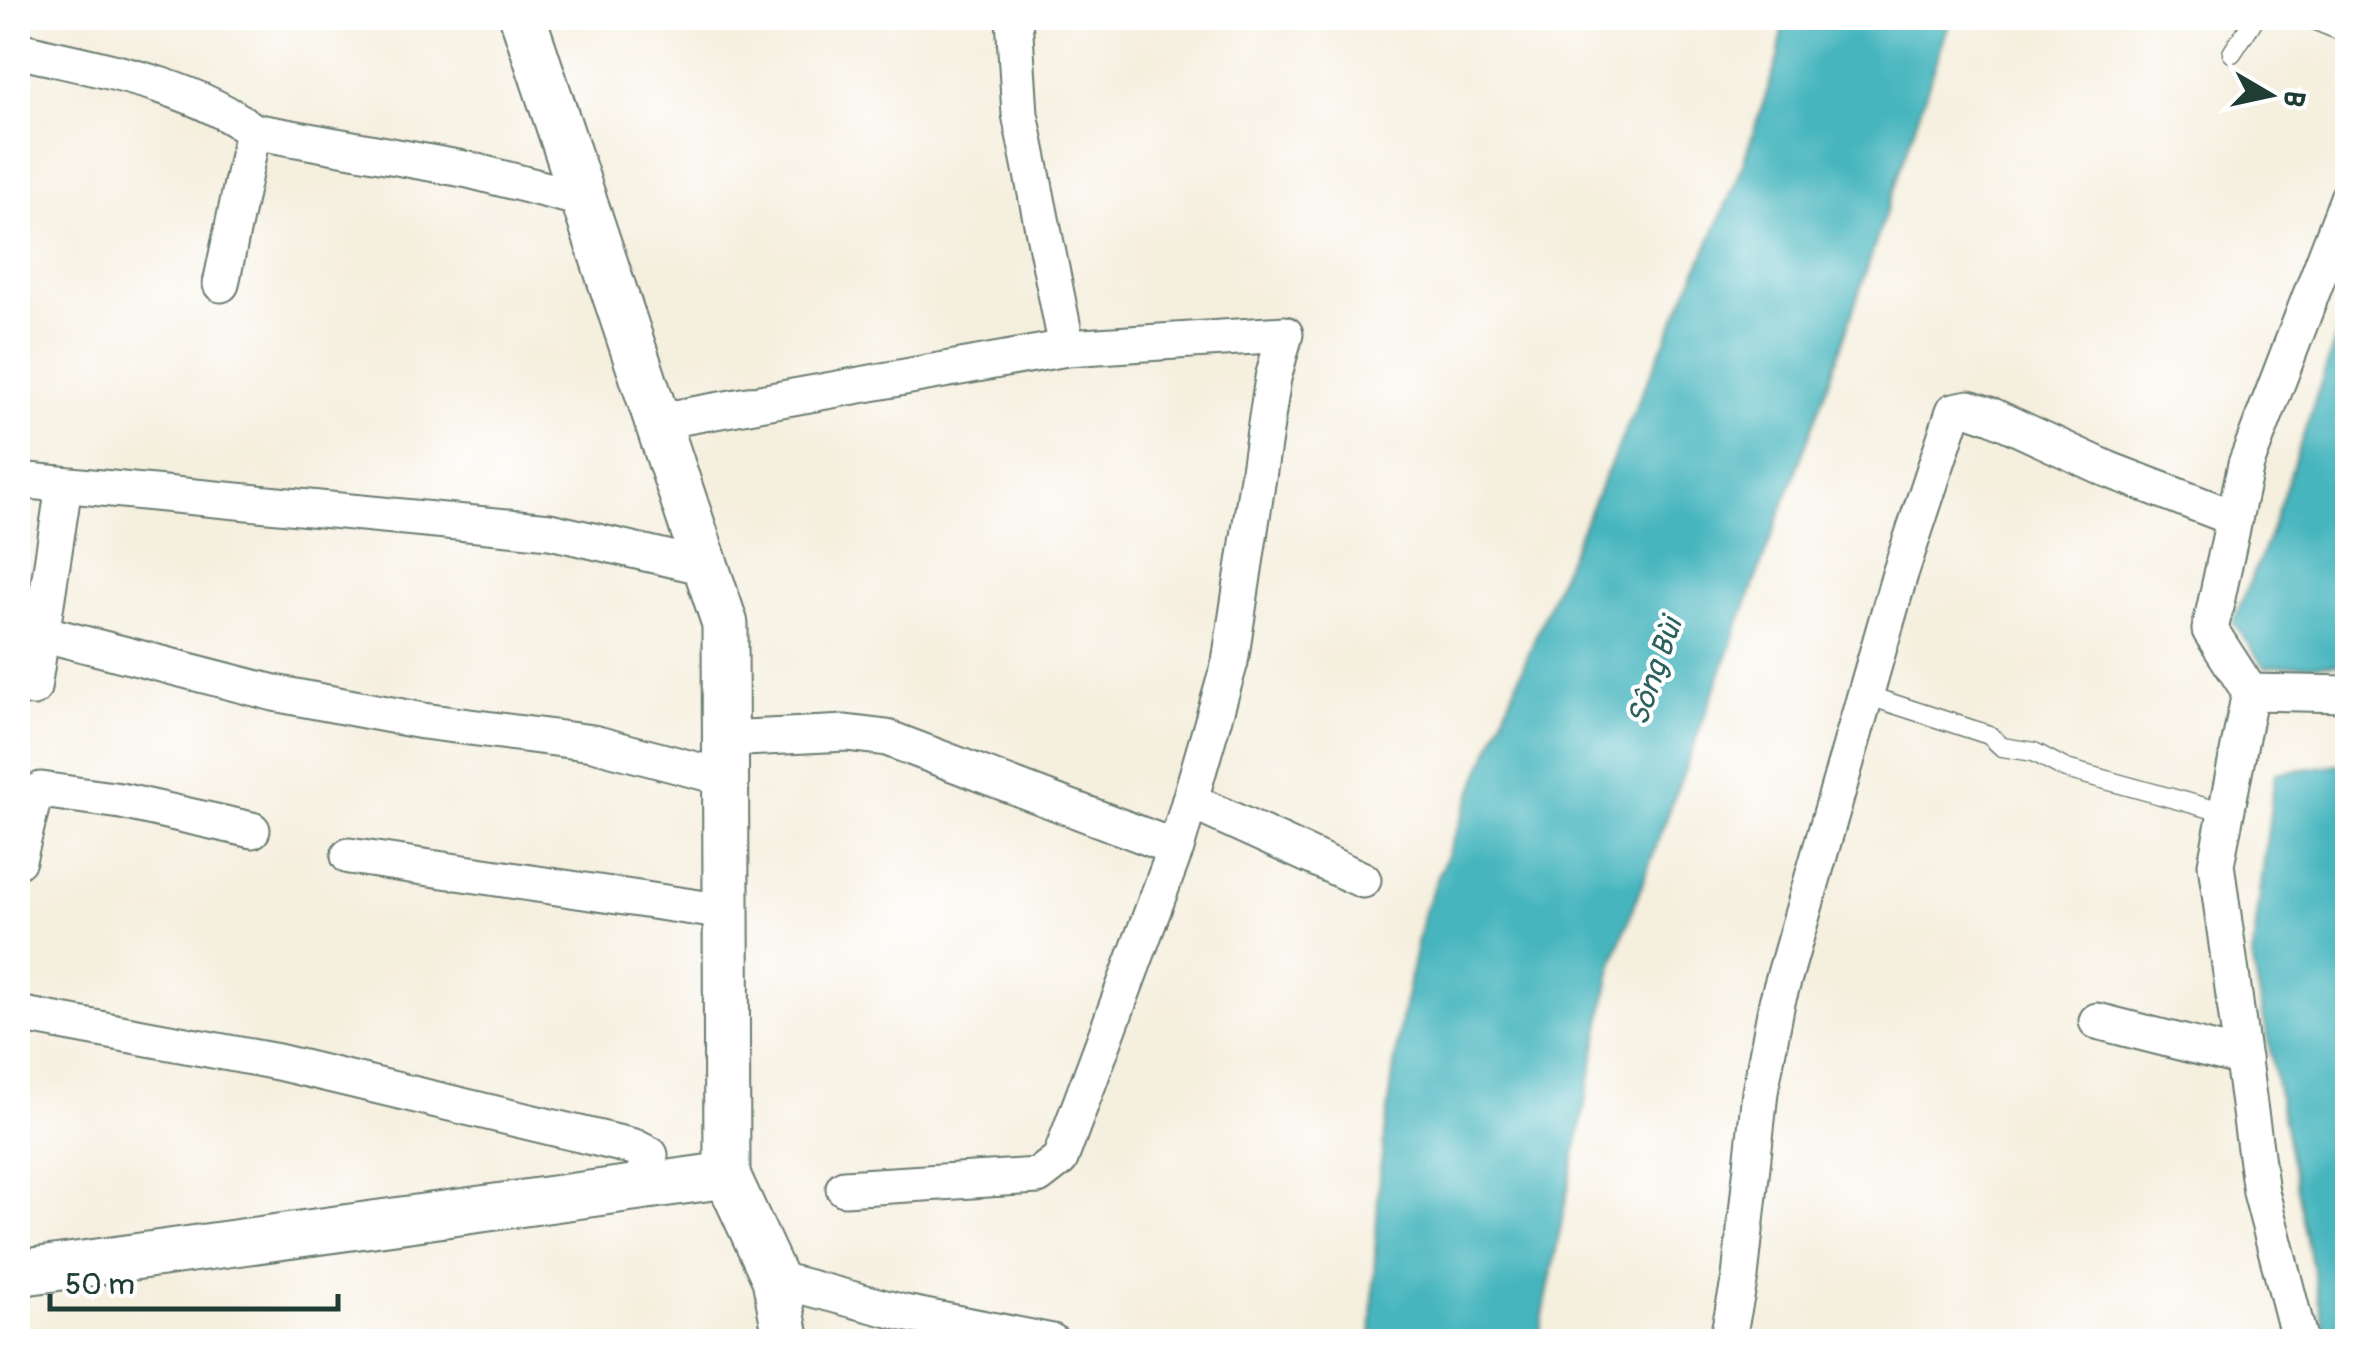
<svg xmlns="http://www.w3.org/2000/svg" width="2365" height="1359" font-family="Pangolin,sans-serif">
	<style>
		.water { fill: #46b5be; stroke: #327979; stroke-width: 2.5 }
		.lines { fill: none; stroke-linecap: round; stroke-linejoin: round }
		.service-casing { stroke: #6a7b70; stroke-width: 21 }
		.minor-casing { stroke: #6a7b70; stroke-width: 39 }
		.tertiary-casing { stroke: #6a7b70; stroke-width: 49 }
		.service { stroke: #fff; stroke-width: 18 }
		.minor { stroke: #fff; stroke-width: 35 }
		.tertiary { stroke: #fff; stroke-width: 45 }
		.labels { text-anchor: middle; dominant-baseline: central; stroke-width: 8; stroke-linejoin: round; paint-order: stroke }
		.water-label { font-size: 30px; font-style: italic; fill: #2b615d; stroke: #fff }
	</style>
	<rect width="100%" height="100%" fill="#fff"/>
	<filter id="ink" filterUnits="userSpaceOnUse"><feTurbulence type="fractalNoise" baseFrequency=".01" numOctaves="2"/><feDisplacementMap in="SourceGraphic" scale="20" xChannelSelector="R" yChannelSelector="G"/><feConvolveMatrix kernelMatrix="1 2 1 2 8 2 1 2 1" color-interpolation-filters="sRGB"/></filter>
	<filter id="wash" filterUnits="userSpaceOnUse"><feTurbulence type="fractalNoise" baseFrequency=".0048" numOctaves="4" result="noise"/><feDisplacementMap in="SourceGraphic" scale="40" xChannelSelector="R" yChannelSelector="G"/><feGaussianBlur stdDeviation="2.25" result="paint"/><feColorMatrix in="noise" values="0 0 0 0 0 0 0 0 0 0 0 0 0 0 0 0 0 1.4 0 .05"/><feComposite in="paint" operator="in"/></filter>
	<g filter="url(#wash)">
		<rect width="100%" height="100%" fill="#f5efde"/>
		<!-- water -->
		<g class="water">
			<polygon points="1783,18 1951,18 1828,385 1613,962 1538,1341 1371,1341 1379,1178 1399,1030 1424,911 1557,584 1738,178 1779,56"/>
			<polygon points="2347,305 2347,664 2264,667 2233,622 2269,537"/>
			<polygon points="2347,763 2348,1341 2327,1342 2252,958 2275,773"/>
		</g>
	</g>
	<g filter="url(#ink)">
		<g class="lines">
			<defs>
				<g id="service">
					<polyline points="2308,18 2348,34"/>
					<polyline points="2232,53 2255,18"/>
					<polyline points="1866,695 1989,735 2002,747 2034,752 2066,769 2226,813"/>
				</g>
				<g id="minor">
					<polyline points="1014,18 1020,114 1067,348"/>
					<path d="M18,50C96,69 188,82 253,131L469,170L586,200"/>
					<polyline points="221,284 253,131"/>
					<polyline points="659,421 1067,348 1285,334 1273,378 1230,662 1176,848 1060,1159 1038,1176 844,1188"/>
					<polyline points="18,480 550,531 706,567"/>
					<polyline points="41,633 274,693 423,721 593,743 726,778"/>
					<polyline points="33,688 64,486"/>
					<polyline points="2250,692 2348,694"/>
					<polyline points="725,739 846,733 887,738 1176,848"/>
					<polyline points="1190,801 1363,880"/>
					<polyline points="349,856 726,912"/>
					<polyline points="18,860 34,796 41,790 121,801 252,830"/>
					<polyline points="18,1014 278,1062 634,1147 650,1155 639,1188"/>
					<polyline points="2097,1021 2243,1058"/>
					<polyline points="775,1279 904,1313 1052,1342"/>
					<polyline points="1727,1342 1740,1277 1760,1092 1777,1002 1900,574 1954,411 1969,408 1992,416 2107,469 2234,518"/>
					<polyline points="2300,1342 2261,1192 2216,864 2250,692 2210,630 2246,464 2348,198"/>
				</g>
				<g id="tertiary">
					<polyline points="727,1175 775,1279 787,1342"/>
					<polyline points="18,1273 727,1175 725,624 523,18"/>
				</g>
			</defs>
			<!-- service casing -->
			<use href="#service" class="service-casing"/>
			<!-- minor casing -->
			<use href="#minor" class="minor-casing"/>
			<!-- tertiary casing -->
			<use href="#tertiary" class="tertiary-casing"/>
			<!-- service -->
			<use href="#service" class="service"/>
			<!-- minor -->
			<use href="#minor" class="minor"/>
			<!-- tertiary -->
			<use href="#tertiary" class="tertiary"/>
		</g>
	</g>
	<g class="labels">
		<!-- water labels -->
		<g class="water-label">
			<text transform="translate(1655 672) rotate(-71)">Sông Bùi</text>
		</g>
	</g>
	<!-- margin -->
	<rect width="2365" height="1359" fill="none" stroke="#fff" stroke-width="60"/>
	<!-- north arrow -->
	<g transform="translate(2270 95) rotate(99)" stroke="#ffffff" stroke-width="8" paint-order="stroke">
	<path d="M0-8L18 38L0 25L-18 38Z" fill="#1f3d34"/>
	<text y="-15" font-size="28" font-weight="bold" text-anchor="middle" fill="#1f3d34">B</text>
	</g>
	<!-- scale -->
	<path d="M50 1294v15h288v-15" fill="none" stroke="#1f3d34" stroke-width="5"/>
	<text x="65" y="1294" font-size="30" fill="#1f3d34" stroke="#ffffff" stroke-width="8" paint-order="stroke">50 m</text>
</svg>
